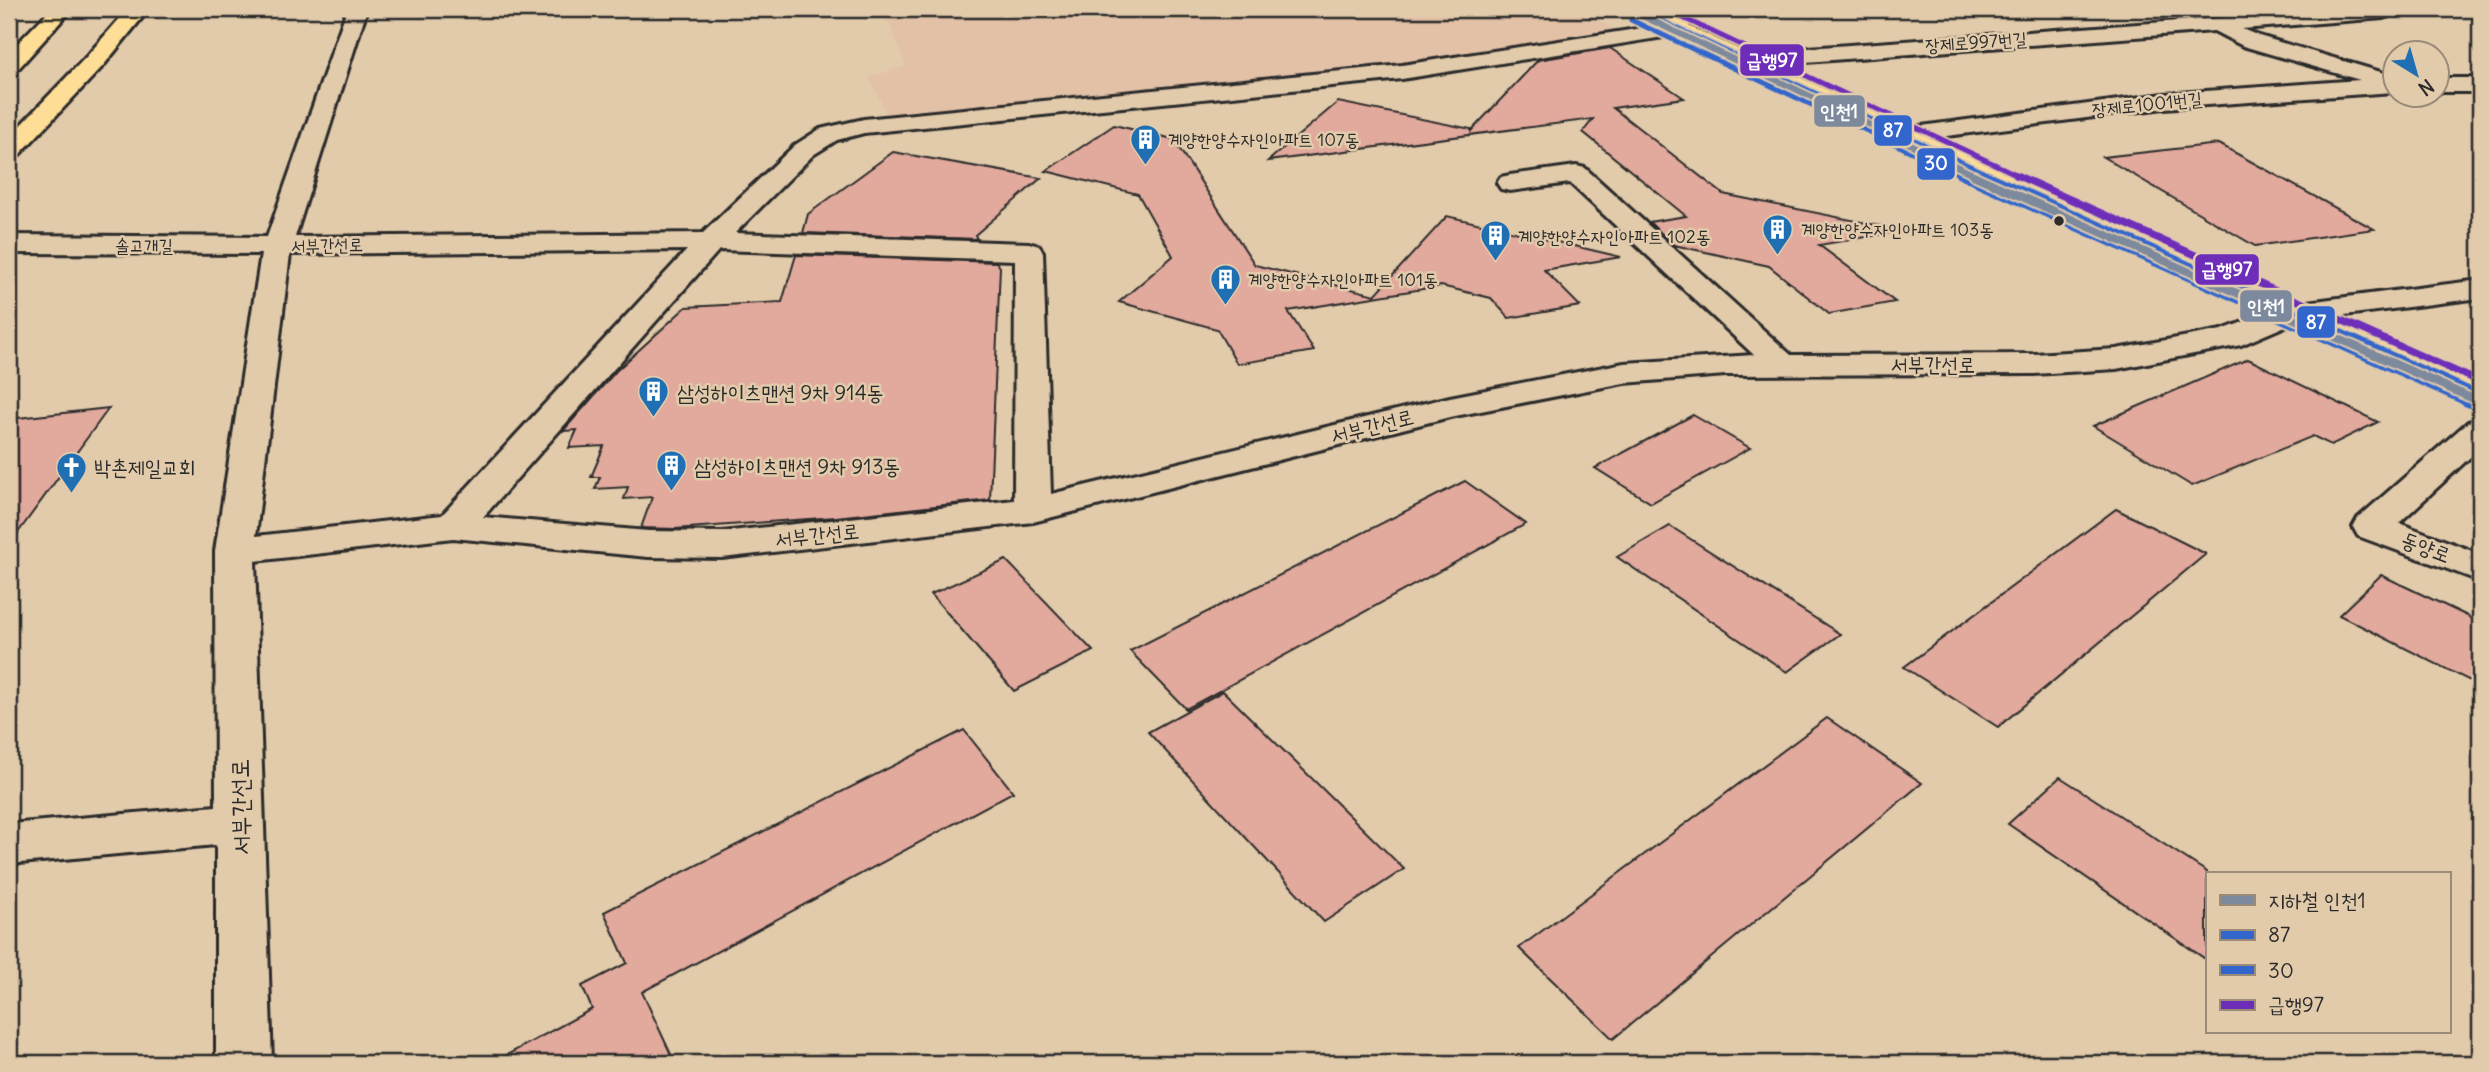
<svg xmlns="http://www.w3.org/2000/svg" width="2489" height="1072" font-family="Delius,'Poor Story',sans-serif">
	<style>
		.built { fill: #e2c1a7 }
		.building { fill: #e2a99d; stroke: #2b2b2b; stroke-width: 2 }
		.lines { fill: none; stroke-linecap: round; stroke-linejoin: round }
		.minor-casing { stroke: #2b2b2b; stroke-width: 6 }
		.major-casing { stroke: #2b2b2b; stroke-width: 6 }
		.highway-casing { stroke: #2b2b2b; stroke-width: 6 }
		.minor { fill: #e2cbab; fill-rule: evenodd }
		.major { fill: #fedd96; fill-rule: evenodd }
		.highway { fill: #fedd96; fill-rule: evenodd }
		.bus-1-far1-casing { stroke: #e2cbab; stroke-width: 9 }
		.bus-1-casing { stroke: #e2cbab; stroke-width: 11 }
		.bus-2-far2-casing { stroke: #e2cbab; stroke-width: 9 }
		.bus-2-far1-casing { stroke: #e2cbab; stroke-width: 11 }
		.bus-2-casing { stroke: #e2cbab; stroke-width: 14 }
		.bus-3-far1-casing { stroke: #e2cbab; stroke-width: 9 }
		.bus-3-casing { stroke: #e2cbab; stroke-width: 11 }
		.bus-1-far1 { stroke: #36c; stroke-width: 5 }
		.bus-1 { stroke: #36c; stroke-width: 7 }
		.bus-2-far2 { stroke: #36c; stroke-width: 5 }
		.bus-2-far1 { stroke: #36c; stroke-width: 7 }
		.bus-2 { stroke: #36c; stroke-width: 9 }
		.bus-3-far1 { stroke: #6e2db9; stroke-width: 5 }
		.bus-3 { stroke: #6e2db9; stroke-width: 7 }
		.metro-1-far1-casing { stroke: #e2cbab; stroke-width: 10 }
		.metro-1-casing { stroke: #e2cbab; stroke-width: 12 }
		.metro-1-far1 { stroke: #7d899c; stroke-width: 6 }
		.metro-1 { stroke: #7d899c; stroke-width: 8 }
		.bus-dot { fill: #2b2b2b; stroke: #e2cbab; stroke-width: 2.5 }
		.labels { text-anchor: middle; dominant-baseline: central; stroke-width: 5; stroke-linejoin: round; paint-order: stroke }
		.far-street-label { font-size: 18px; fill: #2b2b2b; stroke: #e2cbab }
		.far-poi-label { font-size: 18px; fill: #2b2b2b; stroke: #e2cbab; text-anchor: start }
		.street-label { font-size: 21px; fill: #2b2b2b; stroke: #e2cbab }
		.poi-label { font-size: 21px; fill: #2b2b2b; stroke: #e2cbab; text-anchor: start }
		.near-street-label { font-size: 24px; fill: #2b2b2b; stroke: #e2cbab }
		.line-badge { stroke: #e2cbab; stroke-width: 2.5 }
		.badge-label { font-size: 19px; text-anchor: middle; font-weight: bold; fill: #fff }
	</style>
	<rect width="100%" height="100%" fill="#e2cbab"/>
	<filter id="ink" filterUnits="userSpaceOnUse"><feTurbulence type="fractalNoise" baseFrequency=".0143" numOctaves="2"/><feDisplacementMap in="SourceGraphic" scale="14" xChannelSelector="R" yChannelSelector="G"/><feConvolveMatrix kernelMatrix="1 2 1 2 8 2 1 2 1" color-interpolation-filters="sRGB"/></filter>
	<g filter="url(#ink)">
		<!-- built -->
		<polygon class="built" points="877,9 1577,9 1615,29 1403,64 887,114 869,77 906,66 890,24"/>
		<!-- building -->
		<g class="building">
			<polygon points="1610,48 1684,98 1613,108 1723,194 1896,229 1896,232 1819,245 1895,302 1829,314 1769,266 1674,245 1649,222 1686,216 1583,132 1593,119 1268,161 1338,102 1471,129 1471,131 1538,60"/>
			<polygon points="1114,125 1173,139 1255,265 1375,295 1447,216 1621,257 1544,270 1580,306 1509,318 1491,298 1441,286 1288,311 1314,351 1237,364 1217,329 1119,302 1173,256 1138,194 1046,171"/>
			<polygon points="2219,144 2374,229 2255,246 2103,157"/>
			<polygon points="893,152 1041,178 975,235 977,239 803,233 808,214"/>
			<polygon points="796,255 996,262 1000,267 990,500 836,517 675,529 641,528 652,497 624,499 628,487 595,489 600,477 591,477 604,446 569,448 577,430 563,431 616,371 686,307 782,302"/>
			<polygon points="2248,359 2378,422 2331,445 2313,436 2192,486 2093,426"/>
			<polygon points="109,408 9,545 9,419"/>
			<polygon points="1693,415 1750,448 1651,503 1595,468"/>
			<polygon points="1465,481 1526,524 1186,709 1130,651"/>
			<polygon points="2116,509 2206,554 1998,727 1904,667"/>
			<polygon points="1670,526 1840,634 1787,672 1617,557"/>
			<polygon points="1006,560 1093,651 1014,691 931,594"/>
			<polygon points="2381,575 2480,622 2480,686 2339,615"/>
			<polygon points="1223,691 1404,869 1324,922 1148,732"/>
			<polygon points="1827,718 1922,783 1613,1039 1519,948"/>
			<polygon points="964,730 1013,792 642,992 675,1063 492,1063 592,1009 582,986 627,963 604,912"/>
			<polygon points="2060,777 2207,872 2207,960 2008,824"/>
		</g>
		<g class="lines">
			<defs>
				<g id="minor">
					<path d="M347,9H367L295,237L703,233L795,145L820,129L864,119L1402,65L1669,24L1679,9H1699L1684,34L1676,35L1402,79L864,133L837,140L813,155L735,233L1029,243L1039,246L1043,252L1051,494L1450,397L1624,363L1754,355L1570,183L1510,191L1501,189L1497,183L1501,177L1510,175L1576,166L1585,168L1791,355L2034,354L2116,349L2222,330L2291,304L2480,280V298L2297,321L2241,345L2116,369L2034,374L1726,375L1624,383L1450,417L1033,522L722,558L648,557L453,538L255,561L272,1063H216V845L9,864V824L216,806L215,551L261,254L9,253V235L267,237ZM687,250L442,515L256,536L290,254ZM719,250L1015,260L1014,500L722,532L648,531L483,517Z"/>
					<polygon points="2343,9 2400,9 2397,13 2384,18 2242,29 2259,36 2384,73 2387,78 2394,78 2394,92 2164,108 1900,142 1891,140 1888,135 1891,130 2164,94 2360,80 2243,46 2214,31 1740,67 1732,65 1729,60 1732,55 1740,53"/>
					<rect x="2436" y="78" width="44" height="14"/>
					<polygon points="2480,419 2480,448 2399,523 2480,554 2480,581 2358,536 2353,527 2358,518 2468,422"/>
				</g>
				<polygon id="major" points="1626,9 1652,9 2065,201 2480,383 2480,405 2362,356 2046,213 1629,13"/>
				<g id="highway">
					<polygon points="51,9 72,9 17,70 9,72 9,52"/>
					<polygon points="128,9 149,9 103,66 18,156 9,159 9,137 87,56"/>
				</g>
			</defs>
			<!-- minor casing -->
			<use href="#minor" class="minor-casing"/>
			<!-- major casing -->
			<use href="#major" class="major-casing"/>
			<!-- highway casing -->
			<use href="#highway" class="highway-casing"/>
			<!-- minor -->
			<use href="#minor" class="minor"/>
			<!-- major -->
			<use href="#major" class="major"/>
			<!-- highway -->
			<use href="#highway" class="highway"/>
			<defs>
				<polyline id="bus-1-far1" points="1636,9 1991,176"/>
				<polyline id="bus-1" points="1988,175 2480,395"/>
				<polyline id="bus-2-far2" points="1631,20 1963,176"/>
				<polyline id="bus-2-far1" points="1959,175 2468,403"/>
				<polyline id="bus-2" points="2464,401 2475,406"/>
				<polyline id="bus-3-far1" points="1664,9 2020,176"/>
				<polyline id="bus-3" points="2016,175 2480,382"/>
			</defs>
			<!-- bus-1-far1 casing -->
			<use href="#bus-1-far1" class="bus-1-far1-casing"/>
			<!-- bus-1 casing -->
			<use href="#bus-1" class="bus-1-casing"/>
			<!-- bus-2-far2 casing -->
			<use href="#bus-2-far2" class="bus-2-far2-casing"/>
			<!-- bus-2-far1 casing -->
			<use href="#bus-2-far1" class="bus-2-far1-casing"/>
			<!-- bus-2 casing -->
			<use href="#bus-2" class="bus-2-casing"/>
			<!-- bus-3-far1 casing -->
			<use href="#bus-3-far1" class="bus-3-far1-casing"/>
			<!-- bus-3 casing -->
			<use href="#bus-3" class="bus-3-casing"/>
			<!-- bus-1-far1 -->
			<use href="#bus-1-far1" class="bus-1-far1"/>
			<!-- bus-1 -->
			<use href="#bus-1" class="bus-1"/>
			<!-- bus-2-far2 -->
			<use href="#bus-2-far2" class="bus-2-far2"/>
			<!-- bus-2-far1 -->
			<use href="#bus-2-far1" class="bus-2-far1"/>
			<!-- bus-2 -->
			<use href="#bus-2" class="bus-2"/>
			<!-- bus-3-far1 -->
			<use href="#bus-3-far1" class="bus-3-far1"/>
			<!-- bus-3 -->
			<use href="#bus-3" class="bus-3"/>
			<defs>
				<polyline id="metro-1-far1" points="1628,9 1977,176"/>
				<polyline id="metro-1" points="1973,175 2480,402"/>
			</defs>
			<!-- metro-1-far1 casing -->
			<use href="#metro-1-far1" class="metro-1-far1-casing"/>
			<!-- metro-1 casing -->
			<use href="#metro-1" class="metro-1-casing"/>
			<!-- metro-1-far1 -->
			<use href="#metro-1-far1" class="metro-1-far1"/>
			<!-- metro-1 -->
			<use href="#metro-1" class="metro-1"/>
		</g>
	</g>
	<!-- icons -->
	<defs>
		<symbol id="building-pin" viewBox="-11 -11 22 30"><path d="M0 17L-7.5 6A9.5 9.5 0 1 1 7.5 6Z" fill="#1f6fb2" stroke="#e2cbab"/><path d="M-4-6H4V6H1V3H-1V6H-4ZM-2.5-4.3h1.7v1.8h-1.7ZM.8-4.3h1.7v1.8H.8ZM-2.5-1h1.7V.8h-1.7ZM.8-1h1.7V.8H.8Z" fill="#fff"/></symbol>
		<symbol id="church-pin" viewBox="-11 -11 22 30"><path d="M0 17L-7.5 6A9.5 9.5 0 1 1 7.5 6Z" fill="#1f6fb2" stroke="#e2cbab"/><path d="M-1.2-6h2.4v3.5h3.3v2.4h-3.3V6h-2.4V-.1h-3.3v-2.4h3.3Z" fill="#fff"/></symbol>
	</defs>
	<g fill-rule="evenodd">
		<use href="#building-pin" x="1128" y="122" width="35" height="47"/>
		<use href="#building-pin" x="1760" y="212" width="35" height="47"/>
		<use href="#building-pin" x="1478" y="218" width="35" height="47"/>
		<use href="#building-pin" x="1208" y="262" width="35" height="47"/>
		<use href="#building-pin" x="636" y="374" width="35" height="47"/>
		<use href="#building-pin" x="654" y="448" width="35" height="47"/>
		<use href="#church-pin" x="54" y="450" width="35" height="47"/>
	</g>
	<!-- markers -->
	<circle class="bus-dot" cx="2059" cy="221" r="6"/>
	<g class="labels">
		<!-- far-street labels -->
		<g class="far-street-label">
			<text transform="translate(1976 42) rotate(-4)">장제로997번길</text>
			<text transform="translate(2147 104) rotate(-6)">장제로1001번길</text>
			<text x="144" y="245">솔고개길</text>
			<text transform="translate(327 245) rotate(-1)">서부간선로</text>
		</g>
		<!-- far-poi labels -->
		<g class="far-poi-label">
			<text x="1168" y="139">계양한양수자인아파트 107동</text>
			<text x="1801" y="229">계양한양수자인아파트 103동</text>
			<text x="1518" y="236">계양한양수자인아파트 102동</text>
			<text x="1248" y="279">계양한양수자인아파트 101동</text>
		</g>
		<!-- street labels -->
		<g class="street-label">
			<text x="1933" y="364">서부간선로</text>
			<text transform="translate(1372 426) rotate(-14)">서부간선로</text>
			<text transform="translate(817 535) rotate(-6)">서부간선로</text>
			<text transform="translate(2426 547) rotate(21)">동양로</text>
		</g>
		<!-- poi labels -->
		<g class="poi-label">
			<text x="677" y="392">삼성하이츠맨션 9차 914동</text>
			<text x="694" y="466">삼성하이츠맨션 9차 913동</text>
			<text x="94" y="467">박촌제일교회</text>
		</g>
		<!-- near-street labels -->
		<g class="near-street-label">
			<text transform="translate(240 807) rotate(-91)">서부간선로</text>
		</g>
	</g>
	<g class="line-badge">
		<rect x="1739" y="43" width="66" height="34" rx="7" fill="#6e2db9"/>
		<rect x="1813" y="94" width="53" height="34" rx="7" fill="#7d899c"/>
		<rect x="1873" y="114" width="40" height="33" rx="7" fill="#36c"/>
		<rect x="1916" y="147" width="40" height="34" rx="7" fill="#36c"/>
		<rect x="2194" y="253" width="66" height="33" rx="7" fill="#6e2db9"/>
		<rect x="2239" y="289" width="54" height="34" rx="7" fill="#7d899c"/>
		<rect x="2296" y="305" width="40" height="34" rx="7" fill="#36c"/>
	</g>
	<g class="badge-label">
		<text x="1772" y="67">급행97</text>
		<text x="1839" y="118">인천1</text>
		<text x="1893" y="137">87</text>
		<text x="1936" y="170">30</text>
		<text x="2227" y="276">급행97</text>
		<text x="2266" y="313">인천1</text>
		<text x="2316" y="329">87</text>
	</g>
	<!-- margin -->
	<rect width="2489" height="1072" fill="none" stroke="#e2cbab" stroke-width="35"/>
	<rect x="18" y="18" width="2454" height="1037" fill="none" stroke="#2b2b2b" stroke-width="2.5" filter="url(#ink)"/>
	<!-- legend -->
	<rect x="2206" y="872" width="245" height="161" fill="#e2cbab" stroke="#998b78" stroke-width="2"/>
	<rect x="2220" y="895" width="35" height="10" fill="#7d899c" stroke="#998b78" stroke-width="2"/>
	<text x="2268" y="908" font-size="21" fill="#2b2b2b">지하철 인천1</text>
	<rect x="2220" y="930" width="35" height="10" fill="#3366cc" stroke="#998b78" stroke-width="2"/>
	<text x="2268" y="942" font-size="21" fill="#2b2b2b">87</text>
	<rect x="2220" y="965" width="35" height="10" fill="#3366cc" stroke="#998b78" stroke-width="2"/>
	<text x="2268" y="978" font-size="21" fill="#2b2b2b">30</text>
	<rect x="2220" y="1000" width="35" height="10" fill="#6e2db9" stroke="#998b78" stroke-width="2"/>
	<text x="2268" y="1012" font-size="21" fill="#2b2b2b">급행97</text>
	<!-- north arrow -->
	<g transform="translate(2416 74) rotate(143)"><circle r="33" fill="#e2cbab" stroke="#998b78" stroke-width="2"/>
	<path d="M0-5L12 26L0 18L-12 26Z" fill="#1f6fb2"/>
	<text y="-10" font-size="19" font-weight="bold" text-anchor="middle" fill="#2b2b2b">N</text>
	</g>
</svg>
